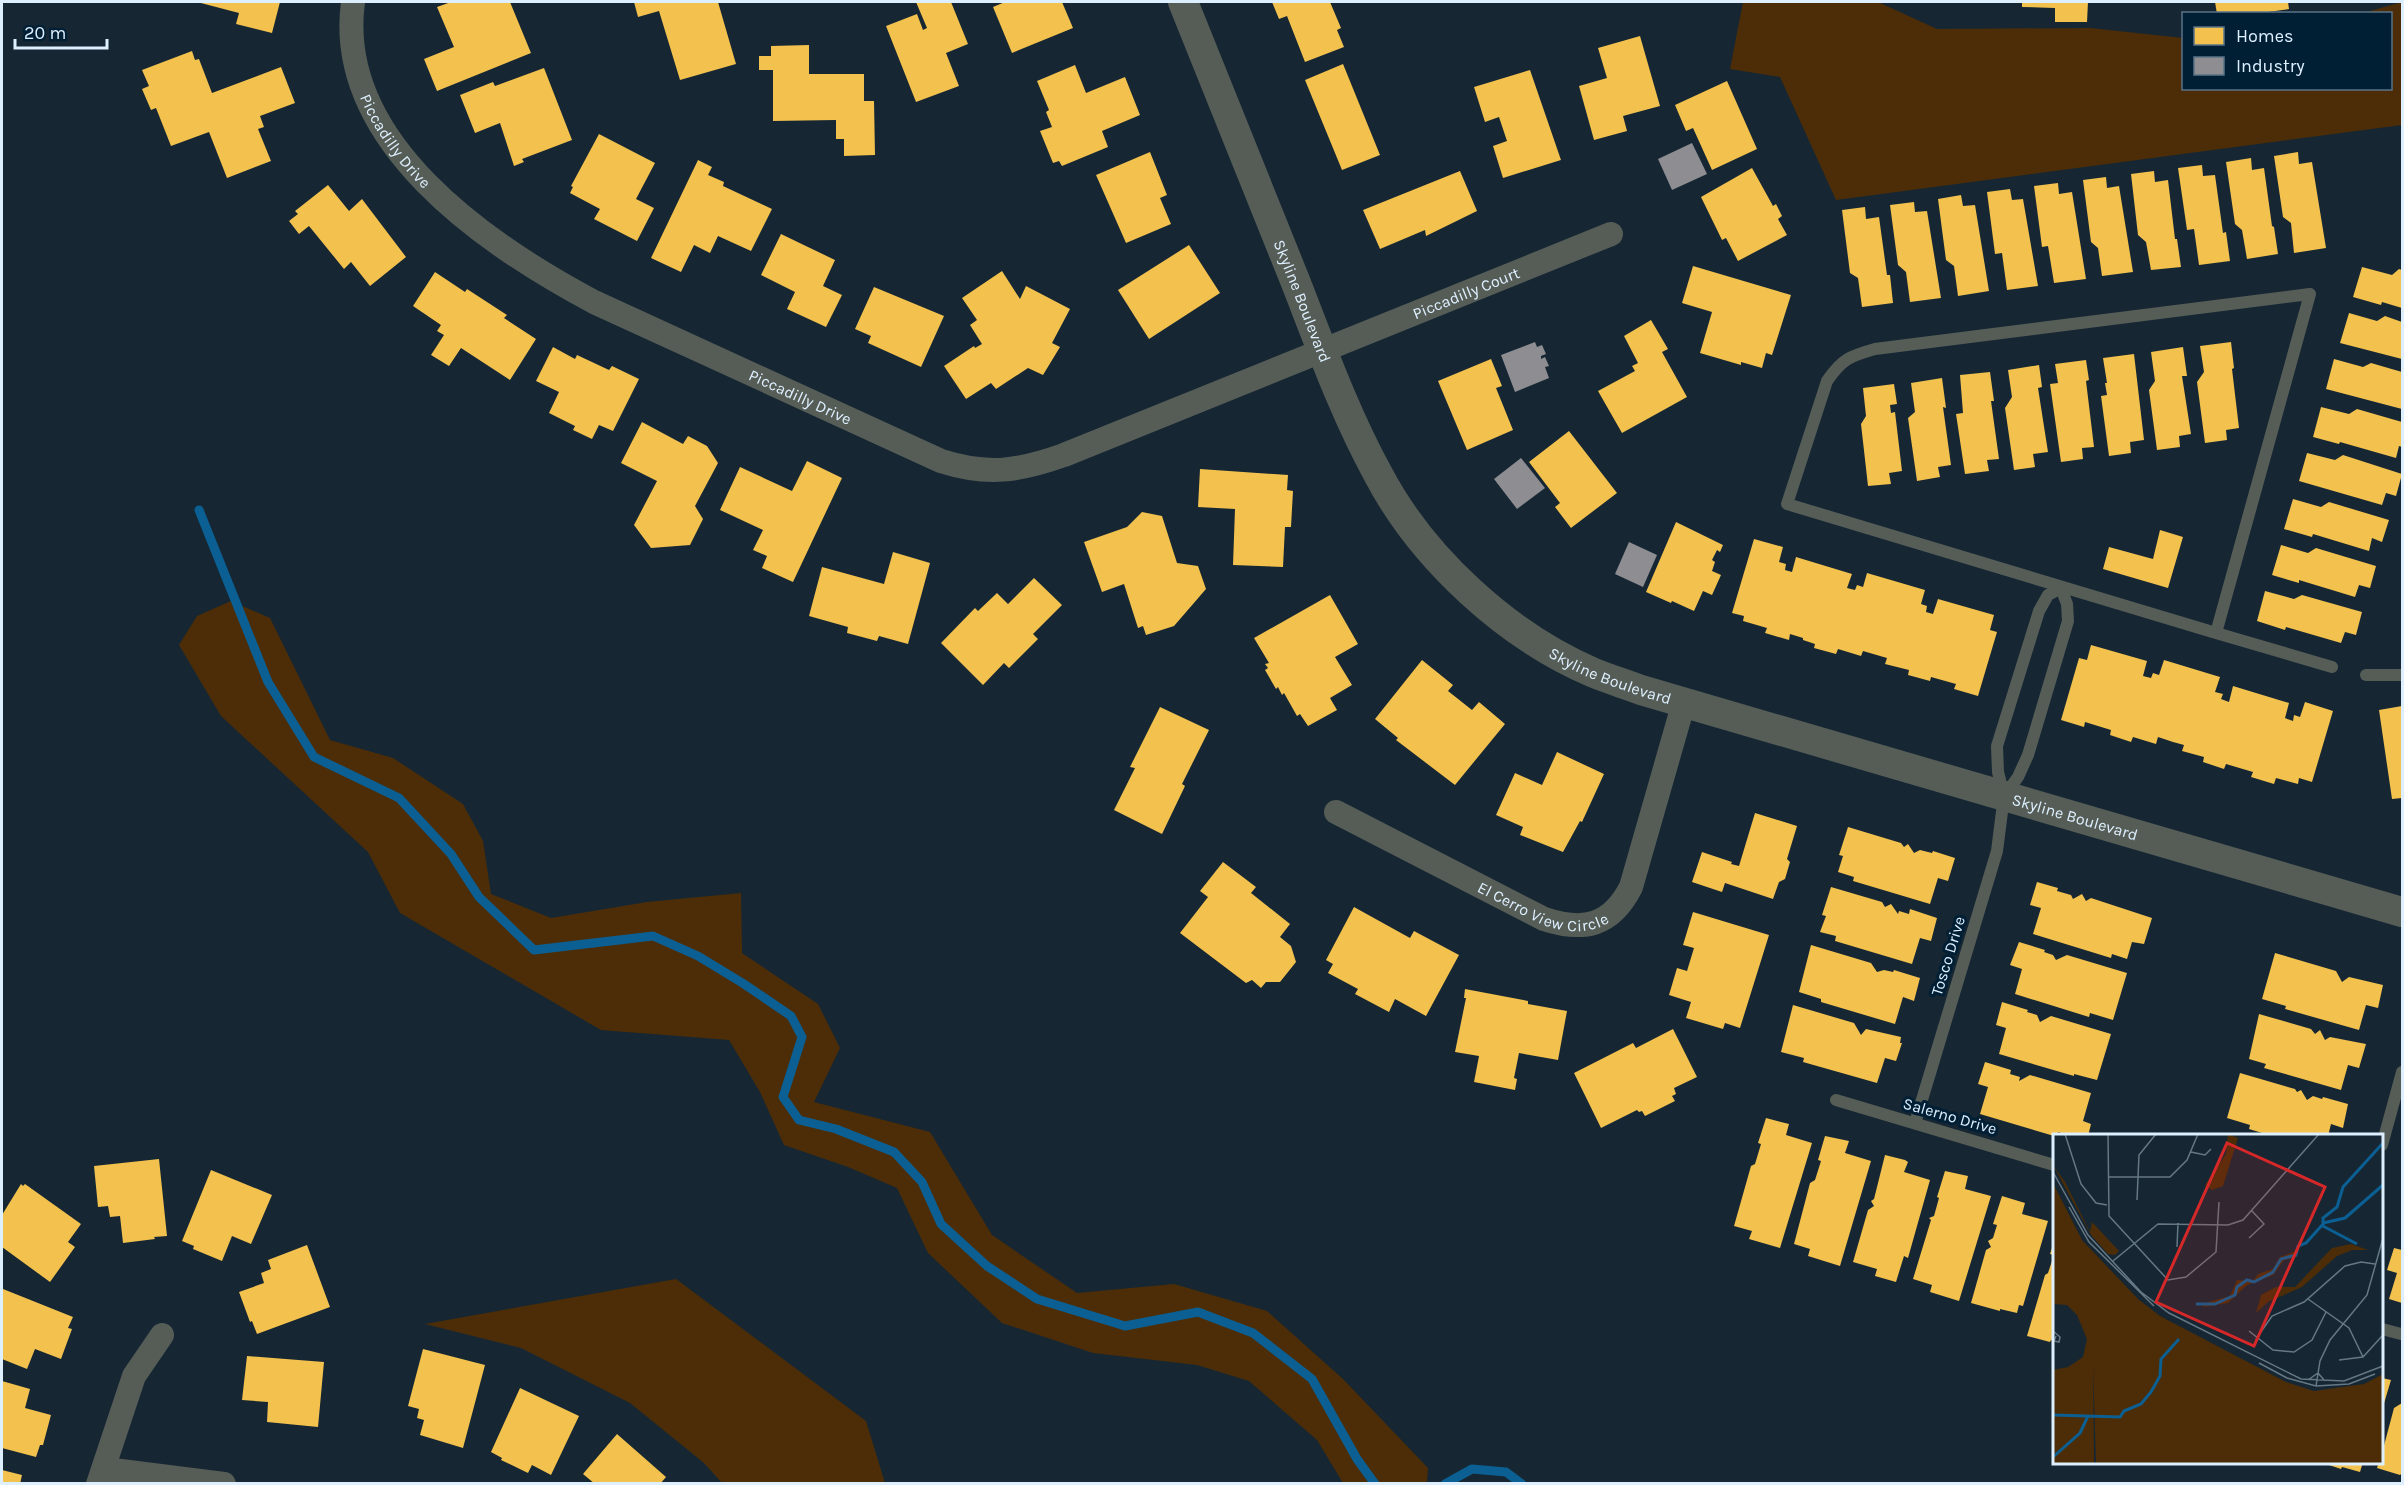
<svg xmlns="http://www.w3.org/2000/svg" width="2404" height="1485" font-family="Karla,sans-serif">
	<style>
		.green { fill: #4c2d07 }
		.homes { fill: #f2c14e }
		.industry { fill: #8d8d92 }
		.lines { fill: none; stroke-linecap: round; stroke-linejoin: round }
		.stream { stroke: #0b5f93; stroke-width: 9 }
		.service { stroke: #565d57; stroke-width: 12 }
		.minor { stroke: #565d57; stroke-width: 24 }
		.tertiary { stroke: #565d57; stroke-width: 30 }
		.labels { text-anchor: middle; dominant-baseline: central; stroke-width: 6; stroke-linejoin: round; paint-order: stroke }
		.street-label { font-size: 16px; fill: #def0ff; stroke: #001f35 }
		.inset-river { fill: none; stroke: #0b5f93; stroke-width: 3 }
		.inset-road { fill: none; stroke: #667785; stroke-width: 1.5 }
		.view { fill: #d62828; fill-opacity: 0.15; stroke: #d62828; stroke-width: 3 }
		.inset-edge { fill: none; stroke: #def0ff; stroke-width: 3 }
	</style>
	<rect width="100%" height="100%" fill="#162733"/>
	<!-- green -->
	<g class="green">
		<polygon points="1743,2 1878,2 1937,29 2090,28 2183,38 2184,88 2390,88 2390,14 2363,13 2402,2 2402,125 1836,200 1780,77 1730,69"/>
		<polygon points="231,601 270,618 330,740 393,758 463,804 483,841 491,894 551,918 647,902 741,893 742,953 818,1004 840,1048 814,1102 930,1132 992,1235 1077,1293 1174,1284 1267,1311 1343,1379 1428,1468 1427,1483 1343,1483 1317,1440 1249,1381 1197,1365 1093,1353 1002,1323 928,1253 897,1188 848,1167 784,1145 760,1092 729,1040 601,1030 400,913 368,852 221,716 179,645 197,616"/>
		<polygon points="676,1279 866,1421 885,1483 722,1483 704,1463 630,1403 521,1348 425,1324"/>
	</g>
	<!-- homes -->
	<g class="homes">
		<polygon points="197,2 280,2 272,33 236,24 239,13"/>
		<polygon points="451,2 510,2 531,53 437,91 424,59 454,47 437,7"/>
		<polygon points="634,2 718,2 736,64 680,80 659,11 638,17"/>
		<polygon points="916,2 951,2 968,44 946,53 959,86 916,102 886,26 917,14 923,30 927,28"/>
		<polygon points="1005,2 1062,2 1073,28 1012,53 993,7"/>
		<polygon points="1272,2 1330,2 1341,28 1337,30 1344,47 1305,62 1287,16 1279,19"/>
		<polygon points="2022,2 2088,2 2087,22 2055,22 2055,8 2022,7"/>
		<polygon points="2215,2 2288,2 2289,9 2253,14 2217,14"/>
		<polygon points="1640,36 1660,106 1623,116 1627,131 1594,140 1579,86 1607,78 1598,48"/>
		<polygon points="809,45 809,74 864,74 864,101 874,101 875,155 844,156 844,139 836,139 836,120 773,121 773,70 759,70 759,56 771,56 771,46"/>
		<polygon points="192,51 195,60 199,59 212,93 281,67 295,103 260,116 264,127 258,129 271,161 227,178 209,132 171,146 156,108 151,110 142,89 149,86 142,70"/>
		<polygon points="1343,64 1380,155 1342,170 1305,80"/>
		<polygon points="1075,65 1086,93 1125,77 1140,115 1102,131 1108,147 1062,166 1059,161 1053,163 1040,131 1052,127 1046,112 1049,110 1037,81"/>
		<polygon points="544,68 572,140 522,159 524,162 514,166 500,123 475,133 460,95 493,82 495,86"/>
		<polygon points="1530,70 1561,160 1503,178 1493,146 1507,141 1499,117 1485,122 1474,87"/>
		<polygon points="1727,81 1757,149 1712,170 1693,128 1686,131 1675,105"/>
		<polygon points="599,134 655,163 636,199 654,208 637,241 594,219 600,209 570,193 573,187 571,186"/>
		<polygon points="1150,152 1167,195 1160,198 1171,224 1126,243 1096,175"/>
		<polygon points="2298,152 2299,164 2312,162 2326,248 2294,253 2291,223 2283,217 2274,156"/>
		<polygon points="2251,158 2252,170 2264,168 2272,226 2274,227 2278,254 2247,259 2242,230 2235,224 2226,162"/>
		<polygon points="698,160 712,167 708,175 724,182 723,186 772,209 751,251 718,236 710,253 694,245 681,272 651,258"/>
		<polygon points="2202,165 2203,176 2215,175 2223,233 2226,232 2230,261 2199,265 2194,229 2187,230 2178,168"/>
		<polygon points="1752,168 1773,206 1776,204 1782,216 1778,219 1787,235 1738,261 1726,238 1722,240 1701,197"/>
		<polygon points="1460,171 1477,211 1426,236 1425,230 1380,249 1363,210"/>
		<polygon points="2154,171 2155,182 2168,180 2175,239 2177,239 2181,267 2151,270 2146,242 2138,235 2131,174"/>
		<polygon points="2106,177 2107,188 2119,186 2133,272 2102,276 2098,248 2091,242 2083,180"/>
		<polygon points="2058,183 2059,194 2072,192 2086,279 2054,283 2048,246 2042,247 2034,186"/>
		<polygon points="328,185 349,211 362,199 406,257 370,286 351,262 344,269 309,226 299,234 289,221 298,214 295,211"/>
		<polygon points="2010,189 2012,200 2023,199 2038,286 2007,290 2002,253 1995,254 1987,192"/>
		<polygon points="1961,195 1963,206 1975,205 1989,291 1958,296 1954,266 1946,260 1938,199"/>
		<polygon points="1914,202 1915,212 1927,211 1941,298 1910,302 1906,272 1898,265 1890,205"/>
		<polygon points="1865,207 1866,219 1879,217 1887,275 1890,275 1893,303 1862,307 1858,278 1850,273 1842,210"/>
		<polygon points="781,234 835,260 823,286 842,295 826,327 787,309 795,292 761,275"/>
		<polygon points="1189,245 1220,293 1149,339 1118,290"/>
		<polygon points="1693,266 1791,295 1772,355 1766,353 1762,368 1741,362 1741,365 1700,353 1712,312 1682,303"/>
		<polygon points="2362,267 2392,275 2399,269 2402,270 2402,308 2382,302 2381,305 2353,297"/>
		<polygon points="1002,271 1020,299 1026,286 1070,309 1052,343 1060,347 1043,375 1028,368 996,389 991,383 966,399 944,366 974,346 975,348 982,344 970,325 977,320 962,298"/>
		<polygon points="435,272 465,292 467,289 507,315 504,318 536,339 510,380 461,348 449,366 431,355 444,335 437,331 441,325 413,306"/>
		<polygon points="874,287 944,316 921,367 868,343 871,336 855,329"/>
		<polygon points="2349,313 2377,321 2385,316 2402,322 2402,359 2340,343"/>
		<polygon points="1651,320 1668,349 1662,352 1687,397 1622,433 1598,391 1635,371 1632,366 1638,363 1624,336"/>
		<polygon points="2231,342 2234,368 2232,369 2239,428 2226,430 2227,440 2205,443 2197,382 2204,372 2200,346"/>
		<polygon points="553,347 575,359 577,355 609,370 612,366 639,379 613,431 599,425 592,439 573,430 575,426 549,413 559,392 536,381"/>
		<polygon points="2183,347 2187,376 2182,376 2191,434 2179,436 2180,447 2157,450 2149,390 2155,381 2151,352"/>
		<polygon points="2134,354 2144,440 2130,442 2131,453 2109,456 2101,396 2107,395 2105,383 2107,383 2103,358"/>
		<polygon points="1491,359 1502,386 1496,388 1513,430 1467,450 1438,381"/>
		<polygon points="2334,359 2363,367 2371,363 2402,372 2402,409 2326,389"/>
		<polygon points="2086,360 2089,380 2086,381 2094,447 2082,448 2083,459 2061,462 2050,384 2058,383 2055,364"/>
		<polygon points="2039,365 2042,387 2038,388 2048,452 2033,454 2035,467 2014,470 2005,408 2012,397 2008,370"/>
		<polygon points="1990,372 1994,401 1991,401 1999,459 1987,460 1989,471 1965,474 1956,414 1963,413 1960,375"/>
		<polygon points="1942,378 1946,408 1943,407 1951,465 1938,467 1940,477 1917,481 1908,418 1915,412 1911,383"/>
		<polygon points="1894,384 1897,404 1890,405 1891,413 1895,412 1902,471 1889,473 1891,484 1868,486 1861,424 1866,416 1863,388"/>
		<polygon points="2321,407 2349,414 2357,409 2402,422 2402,447 2399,446 2396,458 2340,442 2339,444 2313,437"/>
		<polygon points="642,422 683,444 688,436 707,446 718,463 695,506 703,519 690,545 651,548 634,525 657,481 621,463"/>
		<polygon points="1569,431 1617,493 1571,528 1555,507 1560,503 1529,462"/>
		<polygon points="2307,453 2335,460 2343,455 2402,474 2396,496 2386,493 2382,505 2299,481"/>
		<polygon points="807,461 842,478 793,582 762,568 767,556 753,550 763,530 720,510 740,467 792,491"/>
		<polygon points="1200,469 1288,475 1287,490 1293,491 1291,527 1285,527 1283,567 1233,565 1235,509 1198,507"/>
		<polygon points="2293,499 2321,507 2329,502 2389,520 2382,542 2372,538 2369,551 2313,534 2312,537 2284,529"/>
		<polygon points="1142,512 1162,516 1177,563 1198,566 1206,589 1174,626 1146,635 1143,626 1138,628 1124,584 1102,592 1084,542 1127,527"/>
		<polygon points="1676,522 1723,545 1720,552 1717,550 1712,560 1715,562 1712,571 1721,575 1712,595 1703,591 1694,611 1672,601 1671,603 1646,592"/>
		<polygon points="2160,530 2183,537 2168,588 2103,569 2109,547 2153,559"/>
		<polygon points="1754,539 1783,547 1779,562 1786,564 1785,570 1792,572 1796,557 1852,574 1847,588 1855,590 1857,585 1863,587 1867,573 1925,590 1921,604 1927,606 1926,612 1933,614 1938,599 1994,615 1990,630 1997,632 1978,696 1954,689 1956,684 1931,677 1930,681 1908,675 1909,670 1885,664 1887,658 1863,651 1861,656 1838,649 1836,654 1814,648 1815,644 1803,640 1803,638 1790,634 1789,640 1765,633 1767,628 1743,621 1744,616 1732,613"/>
		<polygon points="2281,545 2308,553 2316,548 2376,566 2370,588 2359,585 2355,597 2299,580 2299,583 2272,575"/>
		<polygon points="893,552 930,563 908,644 879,636 877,641 847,633 848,627 809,616 822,567 884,584"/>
		<polygon points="1034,578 1062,605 1033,634 1038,639 1009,668 1004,663 983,685 941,643 975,608 978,611 997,593 1008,604"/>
		<polygon points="2265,591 2294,599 2302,595 2362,612 2356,635 2345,632 2341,643 2286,627 2285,630 2257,621"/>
		<polygon points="1330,595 1358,644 1335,657 1352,685 1330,698 1337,710 1308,726 1300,714 1297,716 1284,693 1282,695 1278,687 1276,689 1265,670 1268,668 1265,664 1269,663 1254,638"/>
		<polygon points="2091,645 2147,661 2143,676 2151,678 2153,673 2159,675 2164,660 2220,677 2215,692 2223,694 2221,699 2229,702 2233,686 2289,703 2285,718 2293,721 2294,715 2300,717 2305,702 2333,711 2312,782 2299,778 2298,784 2276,778 2274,784 2251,777 2253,772 2226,764 2224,769 2203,762 2204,757 2182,751 2184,745 2173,742 2158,737 2156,744 2133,737 2131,742 2110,735 2111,730 2085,722 2084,727 2061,720 2079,658 2087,660"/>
		<polygon points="1422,660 1453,685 1448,691 1472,710 1479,702 1505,724 1455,785 1396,740 1398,738 1375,719"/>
		<polygon points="2402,706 2402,798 2392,799 2379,710"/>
		<polygon points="1160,707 1209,730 1182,784 1185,786 1162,834 1114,810 1135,768 1130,767"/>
		<polygon points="1557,752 1604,774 1582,822 1580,821 1563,852 1520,835 1523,827 1496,815 1515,773 1542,785"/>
		<polygon points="1755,813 1797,826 1787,859 1790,862 1785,879 1779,882 1773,899 1725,883 1722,892 1692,882 1702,852 1732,862 1731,864 1739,866"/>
		<polygon points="1848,827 1901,843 1904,847 1908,844 1914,853 1920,850 1932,853 1933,851 1955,858 1948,881 1938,878 1930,904 1853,881 1854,877 1838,872 1843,856 1839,855"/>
		<polygon points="1223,862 1256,887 1251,893 1290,924 1280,937 1291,946 1296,962 1280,982 1266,982 1261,988 1252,980 1246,983 1180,933 1208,897 1200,891"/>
		<polygon points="2037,882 2058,888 2057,891 2071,895 2073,899 2082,894 2086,901 2091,898 2152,918 2144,944 2132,942 2127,959 2112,954 2111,958 2033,934 2041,908 2030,905"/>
		<polygon points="1831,887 1882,902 1885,907 1891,904 1898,914 1899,911 1909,914 1910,909 1937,918 1931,941 1920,938 1912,964 1835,941 1836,936 1820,932 1826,916 1822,915"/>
		<polygon points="1354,907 1410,938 1414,931 1459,955 1426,1016 1395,999 1389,1012 1355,994 1358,989 1328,973 1333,964 1326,960"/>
		<polygon points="1693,912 1769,935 1740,1028 1725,1023 1723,1029 1686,1018 1691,1002 1669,995 1677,968 1687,971 1694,948 1683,945"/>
		<polygon points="2019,942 2045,950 2044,952 2053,955 2056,960 2067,955 2127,973 2113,1020 2090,1013 2089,1017 2015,994 2022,969 2010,965"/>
		<polygon points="1811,945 1871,963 1877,972 1884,970 1893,972 1894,970 1920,978 1914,1001 1903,997 1895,1024 1821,1002 1821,999 1799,992"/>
		<polygon points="2275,953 2336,971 2342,982 2349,977 2383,985 2378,1008 2366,1005 2359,1030 2285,1009 2286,1006 2262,999"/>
		<polygon points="1465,989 1528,1001 1528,1004 1567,1011 1558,1060 1519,1053 1514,1078 1517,1079 1515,1090 1474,1082 1479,1056 1455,1052 1466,998 1464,998"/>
		<polygon points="2002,1002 2028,1010 2027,1012 2037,1015 2040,1022 2051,1016 2111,1034 2097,1080 2074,1074 2074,1076 1999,1054 2006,1028 1996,1025"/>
		<polygon points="1793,1005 1854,1023 1861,1035 1866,1029 1901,1037 1900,1043 1902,1043 1896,1061 1885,1058 1877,1083 1803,1062 1804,1058 1781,1052"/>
		<polygon points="2259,1014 2311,1029 2315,1034 2320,1030 2325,1040 2330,1037 2366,1044 2359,1068 2348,1065 2341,1090 2264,1068 2266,1064 2249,1059"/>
		<polygon points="1673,1029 1697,1077 1674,1088 1676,1094 1672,1096 1675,1101 1645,1116 1642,1111 1639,1112 1637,1110 1601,1128 1574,1073 1633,1043 1636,1048"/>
		<polygon points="1985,1062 2011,1070 2010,1074 2020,1077 2019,1081 2030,1075 2091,1093 2083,1121 2091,1124 2088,1136 2070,1136 2058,1132 2057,1136 2054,1136 1980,1114 1988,1087 1978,1084"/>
		<polygon points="2240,1073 2295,1089 2297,1092 2301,1090 2307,1100 2313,1096 2322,1099 2323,1097 2348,1104 2343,1128 2331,1124 2328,1136 2272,1136 2249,1129 2250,1125 2227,1118"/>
		<polygon points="1766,1118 1789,1124 1786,1135 1812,1143 1780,1248 1749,1239 1752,1231 1734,1226 1751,1166 1755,1164 1761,1144 1758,1143"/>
		<polygon points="1825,1136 1849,1141 1845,1153 1871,1161 1840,1266 1808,1256 1810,1249 1794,1244 1810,1183 1815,1180 1821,1161 1818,1160"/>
		<polygon points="1885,1155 1905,1160 1908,1162 1904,1172 1930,1180 1908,1258 1904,1256 1896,1282 1875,1276 1877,1269 1853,1262 1868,1210 1874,1206 1871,1201 1874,1199"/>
		<polygon points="159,1159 167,1236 154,1237 155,1239 123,1243 120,1216 110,1217 108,1206 98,1207 94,1166"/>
		<polygon points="211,1170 272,1195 251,1244 232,1236 222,1261 193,1249 194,1246 182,1241"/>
		<polygon points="1945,1171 1968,1176 1965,1189 1991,1196 1959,1301 1930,1292 1932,1285 1913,1279 1931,1220 1929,1218 1934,1216 1939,1198 1937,1197"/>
		<polygon points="21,1184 23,1186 25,1184 81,1224 68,1242 75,1247 50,1282 2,1247 2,1215"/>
		<polygon points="2002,1196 2025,1203 2022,1214 2048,1221 2023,1306 2019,1305 2017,1313 2000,1309 2000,1311 1971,1303 1986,1250 1991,1247 1988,1241 1993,1238 1997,1225 1993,1224"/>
		<polygon points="2054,1242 2054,1341 2051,1340 2050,1342 2027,1336 2045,1275 2048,1273 2054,1255 2050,1254"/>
		<polygon points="307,1245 330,1307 257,1334 252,1321 250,1322 239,1292 264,1283 261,1273 271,1269 268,1260"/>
		<polygon points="2394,1248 2402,1250 2402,1303 2389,1299 2397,1273 2387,1270"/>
		<polygon points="3,1289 73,1317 68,1328 72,1329 61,1359 35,1349 27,1369 2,1359"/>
		<polygon points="423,1349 485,1365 463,1448 420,1435 424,1420 417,1418 419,1409 408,1406"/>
		<polygon points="247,1356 324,1362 318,1427 267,1422 268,1402 242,1400"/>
		<polygon points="2382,1378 2391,1380 2382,1410"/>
		<polygon points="2,1381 30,1389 25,1408 51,1415 43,1445 40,1445 36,1457 2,1448"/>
		<polygon points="520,1388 579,1416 551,1475 532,1465 528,1473 501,1460 502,1458 491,1452"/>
		<polygon points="2402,1403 2402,1473 2400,1475 2377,1468 2379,1462 2382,1462 2382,1453 2394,1408"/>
		<polygon points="617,1434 666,1477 660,1484 595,1484 583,1474"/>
		<polygon points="2320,1462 2363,1462 2360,1472 2342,1467 2341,1469"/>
		<polygon points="2,1470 22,1475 20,1484 2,1484"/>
	</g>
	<!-- industry -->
	<g class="industry">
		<polygon points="1692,143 1707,174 1672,190 1658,159"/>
		<polygon points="1535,342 1537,347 1542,345 1546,354 1541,356 1541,359 1545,357 1549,366 1545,367 1549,378 1515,392 1501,355"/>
		<polygon points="1521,458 1545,488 1517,509 1494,479"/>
		<polygon points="1629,542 1657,555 1643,587 1615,574"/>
	</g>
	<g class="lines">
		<!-- stream -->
		<g class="stream">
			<polyline points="199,510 268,682 314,757 399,798 451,854 479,897 534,950 653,936 698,956 744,984 791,1016 802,1037 783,1097 799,1120 836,1129 894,1152 922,1182 941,1224 987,1266 1037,1299 1125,1326 1198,1312 1253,1333 1312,1379 1357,1459 1375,1484"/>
			<polyline points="1445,1484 1472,1469 1506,1472 1522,1484"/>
		</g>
		<!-- service -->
		<g class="service">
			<path d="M2216,633L1787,504L1827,381C1842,359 1850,356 1875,349L2310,294L2216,633L2332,667"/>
			<polyline points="2366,675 2402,675"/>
			<polyline points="1836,1100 2054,1165"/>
			<polyline points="1915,1123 1997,851 2004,796 1998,772 1997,746 2039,611 2048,595 2061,588 2067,604 2068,621 2028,755 2018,777 2005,795"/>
			<polyline points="2382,1145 2402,1072"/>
			<polyline points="2382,1329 2401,1334"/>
		</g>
		<!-- minor -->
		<g class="minor">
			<path id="s1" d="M353,2C334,142 487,245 594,302L941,461C988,476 1019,471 1064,455L1611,234"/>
			<path id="s2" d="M1336,812L1544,919C1584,932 1611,926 1631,887L1684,702"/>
			<polyline points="105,1469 224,1484"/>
			<polyline points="98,1484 134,1376 162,1335"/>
		</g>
		<!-- tertiary -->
		<path class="tertiary" id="s3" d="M1183,2C1221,95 1258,189 1296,283C1321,347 1345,414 1378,474C1422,558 1507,636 1594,673C1609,679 1625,684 1641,690L2402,912"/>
	</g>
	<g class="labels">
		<!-- street labels -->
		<g class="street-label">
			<text stroke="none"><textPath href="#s1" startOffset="150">Piccadilly Drive</textPath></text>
			<text stroke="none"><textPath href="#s1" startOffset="1350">Piccadilly Court</textPath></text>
			<text stroke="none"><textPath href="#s3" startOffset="322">Skyline Boulevard</textPath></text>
			<text stroke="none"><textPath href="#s1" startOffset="636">Piccadilly Drive</textPath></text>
			<text stroke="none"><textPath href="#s3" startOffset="826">Skyline Boulevard</textPath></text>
			<text stroke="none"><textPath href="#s3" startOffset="1312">Skyline Boulevard</textPath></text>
			<text stroke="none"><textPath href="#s2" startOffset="230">El Cerro View Circle</textPath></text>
			<text transform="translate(1948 956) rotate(-73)">Tosco Drive</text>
			<text transform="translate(1950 1116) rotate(16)">Salerno Drive</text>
		</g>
	</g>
	<!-- overview -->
	<g transform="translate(2053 1134)">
		<rect width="330" height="330" fill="#162733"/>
		<path d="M175,0L185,4L170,52L159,56L152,51L173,20ZM0,31L12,48L37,98L39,88L66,117L62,121L55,120L38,101ZM0,49L29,106L85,165L107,182L233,248L261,257L311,250L330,240V330H43L40,230L41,330H0V236L15,233L30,223L34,205L24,181L14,171L0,170ZM298,110L315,116H299L284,122L249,153L215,168L203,179L208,161L223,153H242L279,114ZM243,117L244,123L231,126L220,141L194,151L175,169L150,173L152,169L177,162L184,146L200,147L205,140L220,135L227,123Z" fill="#4c2d07"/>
		<path class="inset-river" d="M330,9L290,53L284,73L270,84V89L292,84L330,51M268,91L304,110M143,170H162L182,161L184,153L194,146L201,148L220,138L228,125L243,121L245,112L253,109L271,89M0,281L67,283L71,277L88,270L98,258L107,242L108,225L126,205M0,323L27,299L35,282"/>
		<path class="inset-road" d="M12,0L28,50L43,69L54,71M55,0L56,82L115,146L133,143L163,118L166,68M138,18L152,21L158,15M0,38L35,101L88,158L116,179L248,245L291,247L330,232M55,43H117L134,26L145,0M84,66L86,21L103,0M16,73L36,108L101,172M196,104L211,90L199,77M124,113L125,89M60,127L105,90L175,91L190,86L266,0M255,165L296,194L310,223M0,197L7,203L6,208L1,207L3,202M196,197L220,216L241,218L259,206L273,178M203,205L219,182L251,168L292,132L308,128L322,130M286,226L310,223L330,201M206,229L234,244L263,252L296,250L322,240M255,246L265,239L272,247M263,252L267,227L277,206L314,161L330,104"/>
		<path class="view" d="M174,9L272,53L201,212L103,168Z"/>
		<rect width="330" height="330" class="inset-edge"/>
	</g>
	<!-- border -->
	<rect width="2404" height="1485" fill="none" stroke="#def0ff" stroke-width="6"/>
	<!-- legend -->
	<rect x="2182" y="12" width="210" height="78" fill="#001f35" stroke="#597386" stroke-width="1.5"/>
	<rect x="2194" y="27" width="30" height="18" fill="#f2c14e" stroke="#597386" stroke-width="1.5"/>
	<text x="2236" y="42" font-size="18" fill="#def0ff">Homes</text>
	<rect x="2194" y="57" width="30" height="18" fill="#8d8d92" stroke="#597386" stroke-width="1.5"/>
	<text x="2236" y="72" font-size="18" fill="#def0ff">Industry</text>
	<!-- scale -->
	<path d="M15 39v9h92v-9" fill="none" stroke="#def0ff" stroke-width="3"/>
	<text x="24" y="39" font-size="18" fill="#def0ff" stroke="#001f35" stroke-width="4.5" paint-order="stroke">20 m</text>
</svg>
